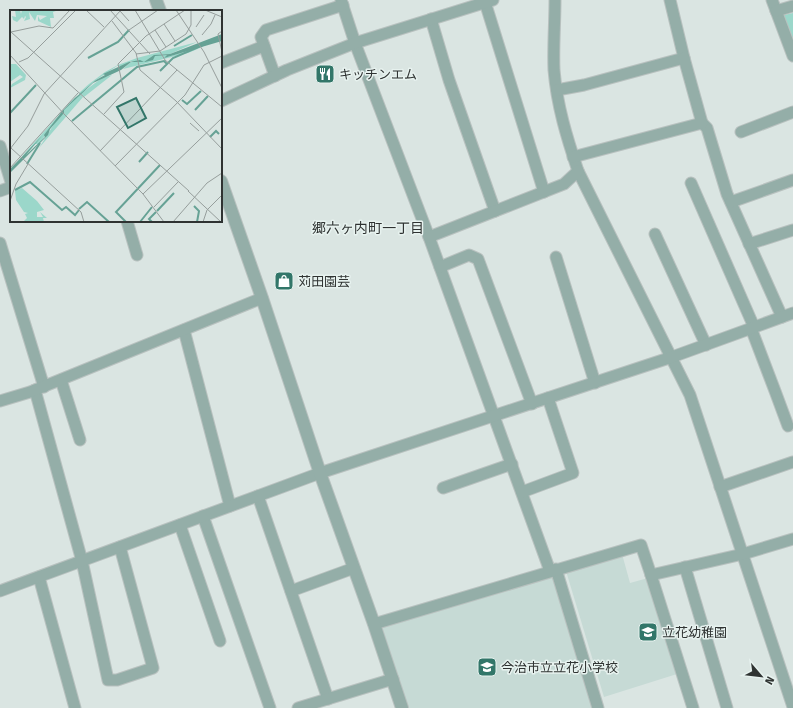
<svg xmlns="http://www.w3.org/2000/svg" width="793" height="708" font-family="'Fira Sans','Noto Sans JP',sans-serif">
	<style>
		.built { fill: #c6dad5 }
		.green { fill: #9bd7ca }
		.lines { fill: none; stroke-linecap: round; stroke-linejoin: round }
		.minor-casing { stroke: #b8c1bf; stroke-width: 13 }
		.tertiary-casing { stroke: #b8c1bf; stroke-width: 14 }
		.minor { stroke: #94aea8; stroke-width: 11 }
		.tertiary { stroke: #94aea8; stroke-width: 12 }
		.labels { text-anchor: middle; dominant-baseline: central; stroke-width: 3; stroke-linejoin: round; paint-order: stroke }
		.poi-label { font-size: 13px; fill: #2f3332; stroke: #e7f2ef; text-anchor: start }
		.neighbourhood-label { font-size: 14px; fill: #2f3332; stroke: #e7f2ef }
		.inset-river { fill: none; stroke: #66a295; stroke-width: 2 }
		.inset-road { fill: none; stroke: #969e9c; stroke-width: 1 }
		.view { fill: #327669; fill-opacity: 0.15; stroke: #327669; stroke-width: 2 }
		.inset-edge { fill: none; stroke: #2f3332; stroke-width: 2 }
	</style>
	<rect width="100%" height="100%" fill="#dae5e2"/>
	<!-- built -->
	<g class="built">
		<polygon points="622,554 630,583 648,578 677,674 604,697 566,571"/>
		<polygon points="553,576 593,708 406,708 379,626"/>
	</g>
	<!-- green -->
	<polygon class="green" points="793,13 793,52 780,16"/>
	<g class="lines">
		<defs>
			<g id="minor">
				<polyline points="341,0 355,43 429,237 550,571"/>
				<path d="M555,0C555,23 553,47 554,70C557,106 567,138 578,171L690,395L793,707"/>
				<polyline points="772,0 793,56"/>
				<polyline points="485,2 544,192"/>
				<polyline points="776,11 793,6"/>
				<polyline points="431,19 449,80 495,211"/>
				<polyline points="221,63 264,46"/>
				<polyline points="275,76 261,37 266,30 343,5"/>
				<polyline points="557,90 584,85 684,58 670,0"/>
				<polyline points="221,101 287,70 355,43 493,0"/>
				<polyline points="702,123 707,128 727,194 782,317"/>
				<polyline points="741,132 793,112"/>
				<polyline points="0,146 11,182"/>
				<polyline points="573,157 702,123 684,58"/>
				<polyline points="691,183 754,327"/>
				<polyline points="0,191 11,187"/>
				<polyline points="731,202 793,180"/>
				<polyline points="127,221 137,255"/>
				<polyline points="655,234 706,345"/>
				<polyline points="429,237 564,184 578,171"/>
				<polyline points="0,243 44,387"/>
				<polyline points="749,244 793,230"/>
				<polyline points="556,257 595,383"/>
				<polyline points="440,267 469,255 478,259 532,404"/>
				<polyline points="751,328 775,391 788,426"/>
				<polyline points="184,330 230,506"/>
				<polyline points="61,380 80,440"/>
				<polyline points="35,390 82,561 108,680 117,680 153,668 120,547"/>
				<polyline points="0,401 30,392 262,298"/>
				<polyline points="720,487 793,462"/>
				<polyline points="443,488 512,464"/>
				<polyline points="522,492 573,473 548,398"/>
				<polyline points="258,496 328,699"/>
				<polyline points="203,516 270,708"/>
				<polyline points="180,525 220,641"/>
				<polyline points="685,567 727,708"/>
				<polyline points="556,569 598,708"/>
				<polyline points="651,575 693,708"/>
				<polyline points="39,577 75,708"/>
				<polyline points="0,591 320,473 672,357 793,313"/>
				<polyline points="291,591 354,568"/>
				<polyline points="374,624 641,545 651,575 743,554 793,539"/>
				<polyline points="298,708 393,679"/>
			</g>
			<g id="tertiary">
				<polyline points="156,0 160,11"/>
				<polyline points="221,181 262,298 320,473 374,624 402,708"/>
			</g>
		</defs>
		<!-- minor casing -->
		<use href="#minor" class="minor-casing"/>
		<!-- tertiary casing -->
		<use href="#tertiary" class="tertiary-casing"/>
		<!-- minor -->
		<use href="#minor" class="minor"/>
		<!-- tertiary -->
		<use href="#tertiary" class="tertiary"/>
	</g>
	<!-- icons -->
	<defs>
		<symbol id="restaurant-square" viewBox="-11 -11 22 22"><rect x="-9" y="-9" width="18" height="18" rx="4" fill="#327669" stroke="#e7f2ef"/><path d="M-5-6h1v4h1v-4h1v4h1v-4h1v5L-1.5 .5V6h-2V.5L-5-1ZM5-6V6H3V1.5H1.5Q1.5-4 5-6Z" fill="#fff"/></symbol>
		<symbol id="shop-square" viewBox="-11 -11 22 22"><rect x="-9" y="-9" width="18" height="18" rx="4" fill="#327669" stroke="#e7f2ef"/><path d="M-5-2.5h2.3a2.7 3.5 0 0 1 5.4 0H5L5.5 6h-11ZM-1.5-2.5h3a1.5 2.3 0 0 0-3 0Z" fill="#fff"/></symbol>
		<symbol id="school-square" viewBox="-11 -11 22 22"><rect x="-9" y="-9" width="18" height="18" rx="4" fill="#327669" stroke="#e7f2ef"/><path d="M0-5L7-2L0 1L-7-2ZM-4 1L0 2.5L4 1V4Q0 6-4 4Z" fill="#fff"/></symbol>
	</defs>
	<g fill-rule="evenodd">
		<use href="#restaurant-square" x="314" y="63" width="22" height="22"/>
		<use href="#shop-square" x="273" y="270" width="22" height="22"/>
		<use href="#school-square" x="637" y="621" width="22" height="22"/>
		<use href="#school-square" x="476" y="656" width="22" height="22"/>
	</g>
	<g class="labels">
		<!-- poi labels -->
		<g class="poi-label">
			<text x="339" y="74">キッチンエム</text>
			<text x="298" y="281">苅田園芸</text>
			<text x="662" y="632">立花幼稚園</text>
			<text x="501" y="667">今治市立立花小学校</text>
		</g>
		<!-- neighbourhood labels -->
		<g class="neighbourhood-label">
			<text x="368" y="228">郷六ヶ内町一丁目</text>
		</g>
	</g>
	<!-- overview -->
	<g transform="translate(10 10)">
		<rect width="212" height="212" fill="#dae5e2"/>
		<path d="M5,0H10L11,4L12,0L46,1L43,2L44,8H40L41,17L28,11V6L30,10L37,6L27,5L25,11L19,2L20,9L14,11L16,7L15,6L14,9L12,7L7,12L3,10L2,6L6,7ZM187,32L160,44L147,45H158L157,47L174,42V39L190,38L178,43L113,59L121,52L129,51H121L114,56H107L86,70L73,82L92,68L102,65L74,87L69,83L65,88L70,84L73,87L29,138L46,111L29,134H25L12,146L69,83L79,74L95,62L108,55L127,48ZM0,54H6L16,65L15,70L0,78L2,74L13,67L10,65L0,72ZM12,178L27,191L34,200L27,202V207H33L30,202L37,208H33L34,212H13L17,208L15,204L18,203L14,202L6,190L5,181Z" fill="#9bd7ca"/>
		<path d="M212,24V31L154,48L157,45L145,46L143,50L135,52H121L111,60L83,73L54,100V103L40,119L38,125L0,163V159L32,126L16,145L35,127L34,125L53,100L65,88L86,70L95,65L93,64L119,52L130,50L134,52L144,45L160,44Z" fill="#66a295"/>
		<path class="inset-river" d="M164,36L182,25M78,48L108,32L119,20M150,61L163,48L200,32M172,90L177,94L191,81M185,100L198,86M0,103L26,75M62,111L127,57L154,51L157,54M200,127L206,121L209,124M129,152L138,142M17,154L30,133M5,180L20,172L52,200L56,197L65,205L69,200M184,196L189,201L187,212M69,199L77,192L99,212M147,201L164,183M116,212L106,202L150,155M130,212L142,197M142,212L139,209L146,202"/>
		<path class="inset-road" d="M76,0L94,17M100,0L140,44M125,0L155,50L212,97M166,0L194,42L212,78M195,0L212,7M110,1L119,11M102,11L126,43L130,60L166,91L212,139M154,14L165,31M186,17L194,5M119,20L148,0M145,20L156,37M212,21L208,24L212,42M1,22L179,181M1,22L29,16L43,18L60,0M192,25L201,14L205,5M126,44L150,41L176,24L181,15V0M0,45L55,105L133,184L154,212M9,52L18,48L66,0M94,104L114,82L108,54L136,26L175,0M180,113L189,121M1,138L71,202L74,212M0,139L18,116L34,84L111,0M90,141L167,60M105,156L175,85L194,55L212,46M0,158L68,83M178,181L211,212M133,184L212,108M0,191L6,174L18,154M144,197L168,172M163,212L197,173L212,163M193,212L197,200L212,185"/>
		<path class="view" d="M126,88L136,108L118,118L107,97Z"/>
		<rect width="212" height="212" class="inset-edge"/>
	</g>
	<!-- north arrow -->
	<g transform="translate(761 676) rotate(118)" stroke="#e7f2ef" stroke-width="3" paint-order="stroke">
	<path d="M0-3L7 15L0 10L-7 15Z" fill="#2f3332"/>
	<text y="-6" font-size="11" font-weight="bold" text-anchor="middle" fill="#2f3332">N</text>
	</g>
</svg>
